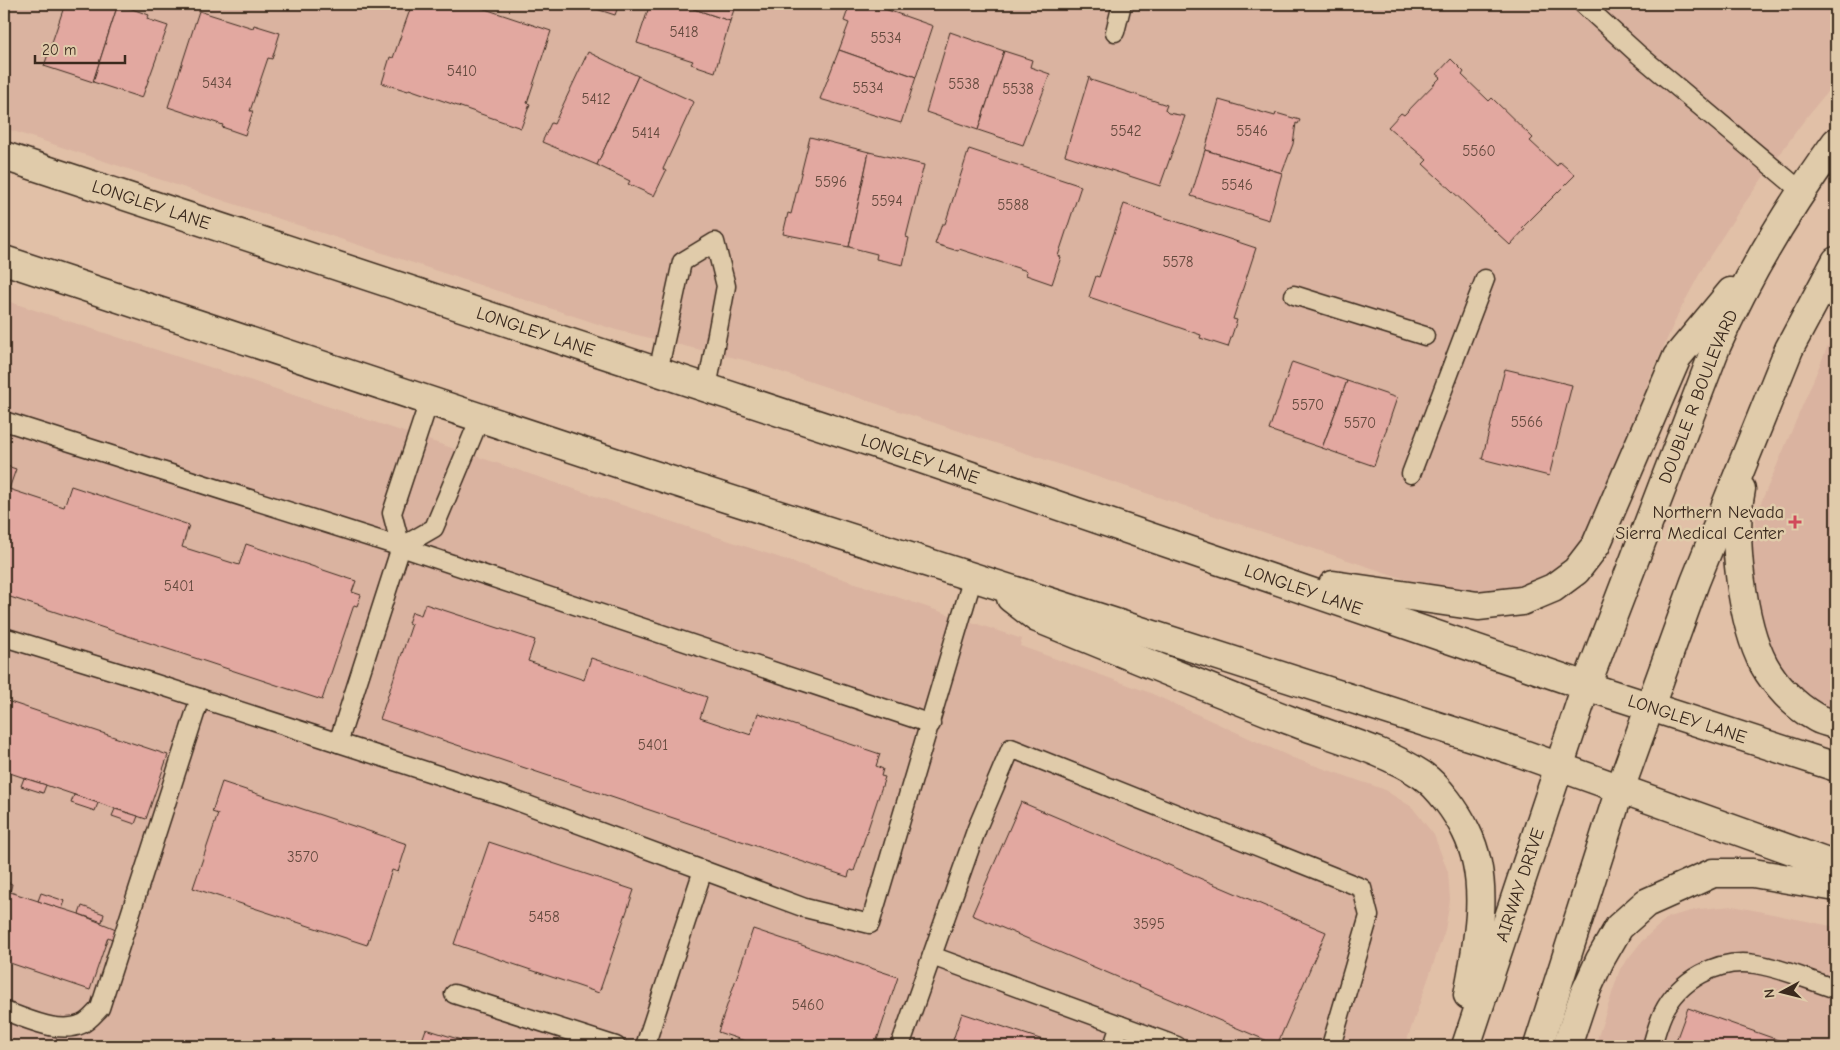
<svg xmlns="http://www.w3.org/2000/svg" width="1840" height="1050" font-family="'Comic Neue',sans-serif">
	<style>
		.built { fill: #dab3a0 }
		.building { fill: #e2a8a0; stroke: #3b2a1e }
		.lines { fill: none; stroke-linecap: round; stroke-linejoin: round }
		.lane-casing { stroke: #3b2a1e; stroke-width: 21 }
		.secondary-casing { stroke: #3b2a1e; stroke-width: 31 }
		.lane { stroke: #e0cbaa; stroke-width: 18 }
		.secondary { stroke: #e0cbaa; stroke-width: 28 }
		.poi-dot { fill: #d1495b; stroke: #e0cbaa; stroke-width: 2 }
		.labels { text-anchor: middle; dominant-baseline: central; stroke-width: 5; stroke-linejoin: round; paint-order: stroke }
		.number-label { font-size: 15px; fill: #654a3e }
		.street-label { font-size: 18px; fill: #3b2a1e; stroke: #e0cbaa }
		.poi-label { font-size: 18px; fill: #3b2a1e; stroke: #e0cbaa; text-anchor: end }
	</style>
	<rect width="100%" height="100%" fill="#e1c0a7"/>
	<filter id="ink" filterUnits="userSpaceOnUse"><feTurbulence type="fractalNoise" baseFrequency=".02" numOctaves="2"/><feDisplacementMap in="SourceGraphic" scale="10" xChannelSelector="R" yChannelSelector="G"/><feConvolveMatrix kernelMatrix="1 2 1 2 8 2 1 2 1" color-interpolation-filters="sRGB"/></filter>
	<g filter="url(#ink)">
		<!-- built -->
		<g class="built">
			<polygon points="4,4 1836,4 1836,81 1805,119 1739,211 1706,262 1678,314 1649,380 1602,507 1590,531 1571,554 1547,574 1524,586 1498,594 1444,592 748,361 616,330 4,128"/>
			<polygon points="4,300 249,380 1022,639 1020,646 1148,692 1293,758 1383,789 1412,807 1434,835 1448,872 1450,900 1445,930 1405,1046 4,1046"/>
			<polygon points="1836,327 1836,715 1810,700 1784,674 1774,657 1760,619 1750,554 1757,512"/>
			<polygon points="1733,906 1836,927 1836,1046 1595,1046 1620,969 1642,941 1668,917 1699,909"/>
		</g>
		<!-- building -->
		<g class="building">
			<polygon points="65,4 118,4 93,82 44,66"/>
			<polygon points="118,4 149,15 147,19 168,26 142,98 93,82"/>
			<polygon points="412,4 470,4 551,31 527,103 530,104 521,128 409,89 408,91 382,83 390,57 393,58"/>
			<polygon points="581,4 619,4 615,15"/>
			<polygon points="650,4 679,4 730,21 715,72 691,64 693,61 637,43"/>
			<polygon points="679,4 736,4 730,21"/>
			<polygon points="850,4 880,4 879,7 933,26 916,77 839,50 849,23 844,21"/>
			<polygon points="199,11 253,28 254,25 280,33 272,59 268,58 250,111 253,111 245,135 222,127 223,125 168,107"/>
			<polygon points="950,32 1004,51 978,130 926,112"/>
			<polygon points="839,50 916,77 901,123 820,99"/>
			<polygon points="1004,51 1032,60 1030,67 1050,74 1023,145 978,130"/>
			<polygon points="588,52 638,76 597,165 542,142 551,123 554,124"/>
			<polygon points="1451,59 1464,72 1462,75 1489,101 1492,98 1533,138 1530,141 1557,166 1560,162 1575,175 1522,228 1525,229 1510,245 1423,164 1427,160 1388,127 1401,113 1404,115 1441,77 1437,74"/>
			<polygon points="638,76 694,102 663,169 666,171 654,196 628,184 630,181 597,165"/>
			<polygon points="1089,77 1091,80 1167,105 1165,110 1168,113 1185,116 1160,186 1065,155"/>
			<polygon points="1219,100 1275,116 1276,113 1300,120 1298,124 1296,123 1293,144 1282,173 1205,150"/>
			<polygon points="810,137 869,152 849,247 783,234 788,213 791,214"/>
			<polygon points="969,149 1081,186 1058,256 1061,257 1052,284 1026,275 1027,271 959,249 958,251 935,244 942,224 945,224"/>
			<polygon points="1205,150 1282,173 1269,220 1191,196"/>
			<polygon points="869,152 924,165 906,237 909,238 903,265 876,259 877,254 849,247"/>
			<polygon points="1124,204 1256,248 1233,319 1237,320 1228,347 1200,338 1201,335 1089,297 1096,276 1099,277"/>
			<polygon points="1292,362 1347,381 1322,448 1269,430"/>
			<polygon points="1505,369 1572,385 1549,476 1482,459"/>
			<polygon points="1347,381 1397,398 1374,466 1322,448"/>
			<polygon points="4,465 16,469 9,489 64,507 71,486 189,525 182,547 239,565 246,544 356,581 352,592 361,595 357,606 354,605 322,700 4,595"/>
			<polygon points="425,604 535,640 528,661 584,680 591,658 707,697 700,718 751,735 758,713 880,754 876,766 883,769 881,776 885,777 854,871 850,870 848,877 380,719 412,624 408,623 412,612 421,615"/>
			<polygon points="4,700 168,755 146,819 4,771"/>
			<polygon points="24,778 46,785 43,793 21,786"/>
			<polygon points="222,782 407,844 398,872 392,870 367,945 193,888 218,814 212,812"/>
			<polygon points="74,795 98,803 95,811 71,803"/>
			<polygon points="1021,802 1326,932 1277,1045 972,915"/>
			<polygon points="115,809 138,816 135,824 112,816"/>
			<polygon points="489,842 634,890 599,993 454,944"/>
			<polygon points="4,881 12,884 10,892 4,890"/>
			<polygon points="4,890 79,914 116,929 112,939 108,937 90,990 4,961"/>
			<polygon points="41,893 65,901 62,909 38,901"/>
			<polygon points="82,906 104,914 102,922 79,914"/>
			<polygon points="753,929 898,977 875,1046 760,1046 718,1032"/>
			<polygon points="1688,1008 1795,1046 1674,1046"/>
			<polygon points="962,1013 1061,1046 951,1046"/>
			<polygon points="426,1029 480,1046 420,1046"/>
		</g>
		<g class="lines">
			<defs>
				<g id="lane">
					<polyline points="1583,4 1638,54 1801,191"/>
					<polyline points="1115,32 1122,4"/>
					<polyline points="1294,295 1425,336"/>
					<polyline points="658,372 682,262 715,242 726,286 707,388"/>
					<polyline points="429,401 392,513 401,547 434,528 480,418"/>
					<polyline points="4,421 401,547 931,724"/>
					<polyline points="1411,474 1485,279"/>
					<polyline points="4,637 150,682 506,797 805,908 870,924 973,577"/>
					<polyline points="338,743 401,547"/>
					<polyline points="932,956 1177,1046"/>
					<polyline points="454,994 616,1046"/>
					<path d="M4,1011C27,1018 58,1035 82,1024C89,1021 95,1013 100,1008L200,698"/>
					<polyline points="645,1046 703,870"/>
					<polyline points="900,1046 977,828 1011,748 1362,888 1369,916 1331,1046"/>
					<polyline points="1113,1046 1120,1025"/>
					<path d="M1652,1046C1655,1035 1658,1024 1663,1013C1679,980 1718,958 1755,964C1783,968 1810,981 1836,989"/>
				</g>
				<g id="secondary">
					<path id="s1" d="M4,156L910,455L1586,686L1836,767"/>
					<polyline points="4,260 626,466 1512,750 1836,866"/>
					<path d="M1741,489C1731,535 1742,624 1764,665C1775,685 1795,706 1815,717C1821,721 1829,722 1836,725"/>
					<polyline points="1333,585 1478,606 1522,601 1553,588 1576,571 1596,545 1677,357 1731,292"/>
					<path d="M1011,598L1037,618C1121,652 1205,687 1289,720C1332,737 1383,749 1422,775C1439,787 1457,812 1466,831C1491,881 1478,942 1468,995"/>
					<path id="s2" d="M1466,1046L1586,686L1716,347C1748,274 1789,207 1836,142"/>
					<polyline points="1538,1046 1620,789 1695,582 1789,349 1836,261"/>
					<polyline points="1567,1046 1584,995 1600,960 1619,927 1646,903 1713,873 1753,873 1836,887"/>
				</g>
			</defs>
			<!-- lane casing -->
			<use href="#lane" class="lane-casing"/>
			<!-- secondary casing -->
			<use href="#secondary" class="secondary-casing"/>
			<!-- lane -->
			<use href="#lane" class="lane"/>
			<!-- secondary -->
			<use href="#secondary" class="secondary"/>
		</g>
	</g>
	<!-- markers -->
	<path class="poi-dot" d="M1792.5 514.5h5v5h5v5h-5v5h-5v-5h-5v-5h5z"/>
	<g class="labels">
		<!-- number labels -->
		<g class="number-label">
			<text x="684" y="32">5418</text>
			<text x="886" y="38">5534</text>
			<text x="462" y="71">5410</text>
			<text x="217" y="83">5434</text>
			<text x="964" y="84">5538</text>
			<text x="868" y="88">5534</text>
			<text x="1018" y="89">5538</text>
			<text x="596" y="99">5412</text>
			<text x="1126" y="131">5542</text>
			<text x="1252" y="131">5546</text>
			<text x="646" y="133">5414</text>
			<text x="1479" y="151">5560</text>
			<text x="831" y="182">5596</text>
			<text x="1237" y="185">5546</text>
			<text x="887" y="201">5594</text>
			<text x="1013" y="205">5588</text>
			<text x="1178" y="262">5578</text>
			<text x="1308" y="405">5570</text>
			<text x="1527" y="422">5566</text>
			<text x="1360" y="423">5570</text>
			<text x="179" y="586">5401</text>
			<text x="653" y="745">5401</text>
			<text x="303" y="857">3570</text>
			<text x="544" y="917">5458</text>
			<text x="1149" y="924">3595</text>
			<text x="808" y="1005">5460</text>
		</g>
		<!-- street labels -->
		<g class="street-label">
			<text stroke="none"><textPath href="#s1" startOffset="155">LONGLEY LANE</textPath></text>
			<text stroke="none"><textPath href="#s1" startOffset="560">LONGLEY LANE</textPath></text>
			<text stroke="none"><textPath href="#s2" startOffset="690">DOUBLE R BOULEVARD</textPath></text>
			<text stroke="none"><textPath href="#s1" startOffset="965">LONGLEY LANE</textPath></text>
			<text stroke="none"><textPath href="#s1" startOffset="1370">LONGLEY LANE</textPath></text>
			<text stroke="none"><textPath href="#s1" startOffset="1775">LONGLEY LANE</textPath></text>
			<text stroke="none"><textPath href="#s2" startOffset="170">AIRWAY DRIVE</textPath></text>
		</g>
		<!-- poi labels -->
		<g class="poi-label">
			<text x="1784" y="512">Northern Nevada<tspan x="1784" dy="21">Sierra Medical Center</tspan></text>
		</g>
	</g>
	<!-- margin -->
	<rect width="1840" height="1050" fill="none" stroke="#e0cbaa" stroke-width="20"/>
	<rect x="10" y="10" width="1820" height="1030" fill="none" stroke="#3b2a1e" stroke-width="2" filter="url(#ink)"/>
	<!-- north arrow -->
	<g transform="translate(1782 992) rotate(263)" stroke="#e0cbaa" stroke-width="4" paint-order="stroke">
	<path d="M0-4L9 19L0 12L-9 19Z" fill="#3b2a1e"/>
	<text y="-8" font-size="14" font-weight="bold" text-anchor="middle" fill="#3b2a1e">N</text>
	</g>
	<!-- scale -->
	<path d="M35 55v8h90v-8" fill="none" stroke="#3b2a1e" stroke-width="2.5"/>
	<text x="42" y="55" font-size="15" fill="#3b2a1e" stroke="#e0cbaa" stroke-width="4" paint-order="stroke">20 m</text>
</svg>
